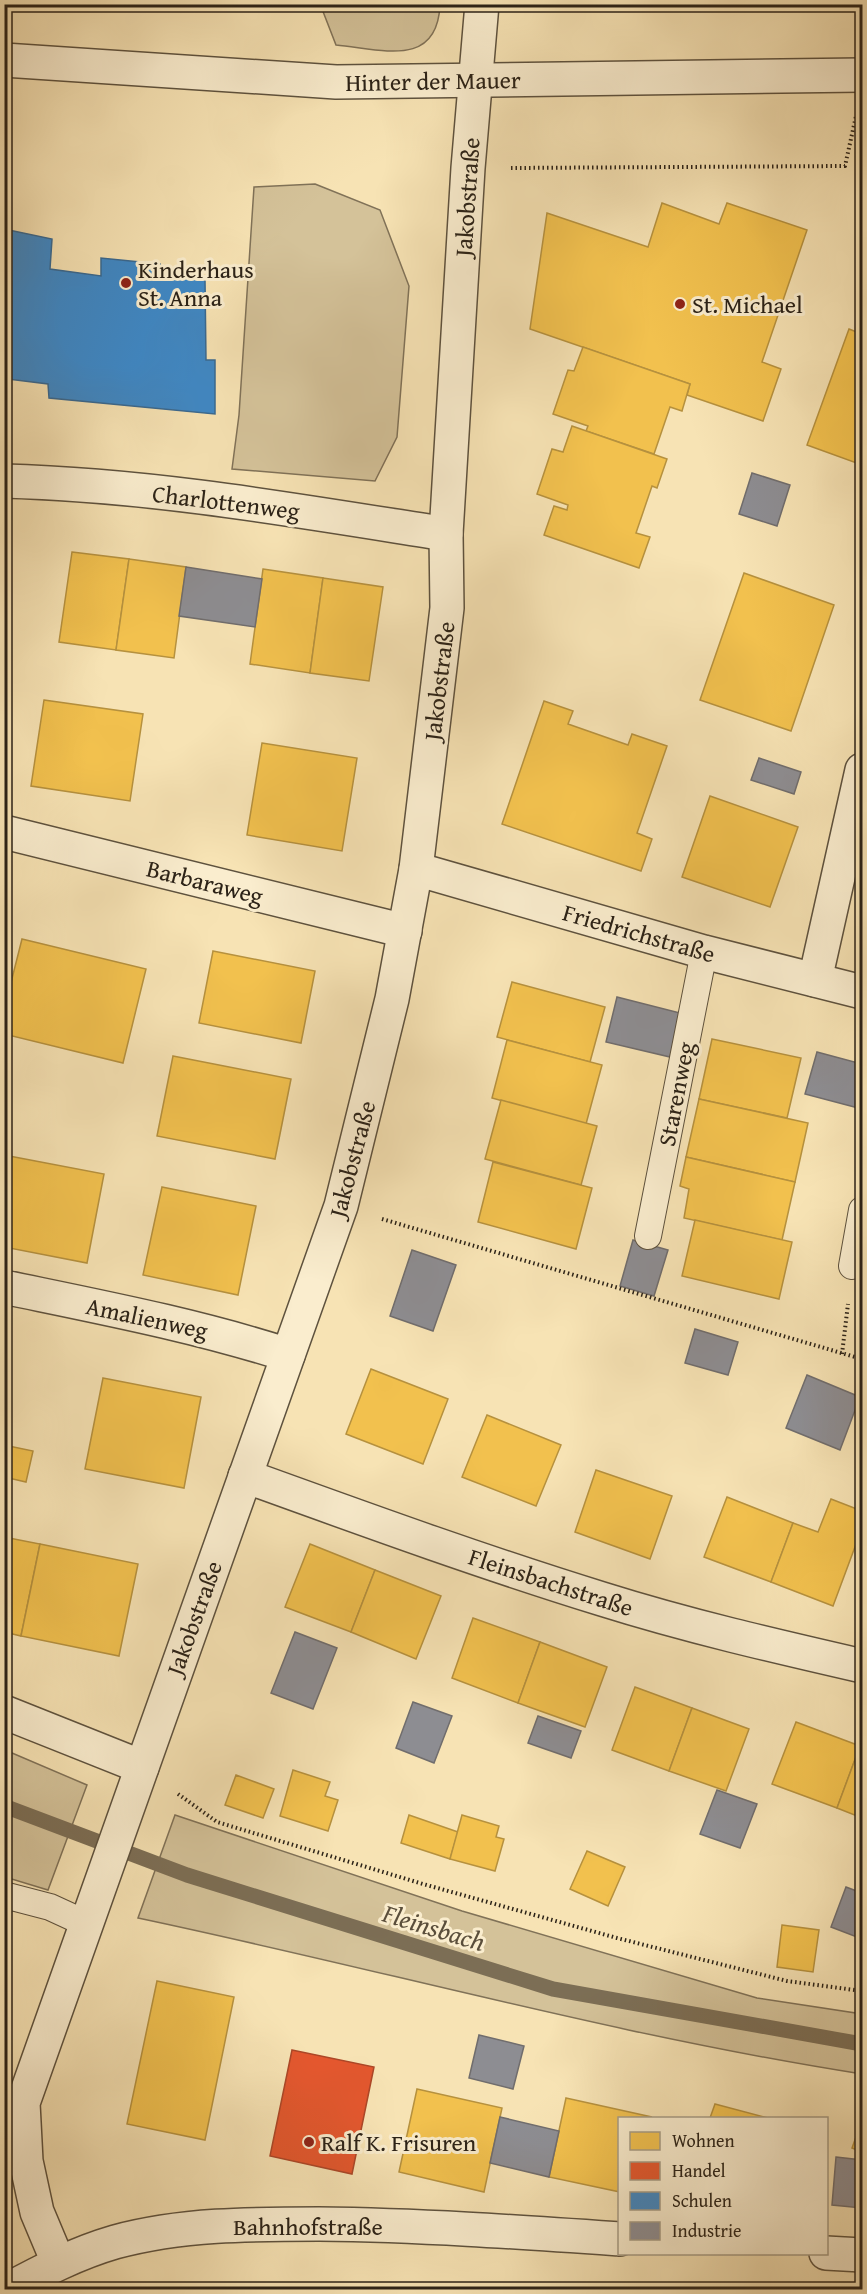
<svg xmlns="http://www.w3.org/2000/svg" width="867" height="2294" font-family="'Gentium Book Plus',serif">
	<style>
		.green { fill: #d4c299; stroke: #807258; stroke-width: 1.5 }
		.homes { fill: #f2c14e; stroke: #b6913e; stroke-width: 1.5 }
		.shops { fill: #e4572e; stroke: #ac4727; stroke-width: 1.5 }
		.schools { fill: #3f88c5; stroke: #396991; stroke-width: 1.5 }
		.industry { fill: #8d8d92; stroke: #706d6d; stroke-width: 1.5 }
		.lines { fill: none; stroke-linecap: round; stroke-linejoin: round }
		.stream { stroke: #7c6e55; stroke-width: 15 }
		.service-casing { stroke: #5e523e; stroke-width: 28 }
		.minor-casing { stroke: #5e523e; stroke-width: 36 }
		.tertiary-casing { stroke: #5e523e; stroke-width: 36 }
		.path { stroke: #2b2217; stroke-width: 4; stroke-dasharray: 1.5 3; stroke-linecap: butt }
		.service { stroke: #faedce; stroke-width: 26 }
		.minor { stroke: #faedce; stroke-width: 33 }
		.tertiary { stroke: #faedce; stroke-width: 33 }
		.poi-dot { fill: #8f2418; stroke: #faedce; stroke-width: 2 }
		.labels { text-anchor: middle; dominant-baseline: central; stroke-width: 6; stroke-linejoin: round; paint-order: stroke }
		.street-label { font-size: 24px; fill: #2b2217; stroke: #faedce }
		.poi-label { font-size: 24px; fill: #2b2217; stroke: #faedce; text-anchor: start }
		.water-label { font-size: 26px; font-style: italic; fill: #5a4e3b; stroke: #faedce }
	</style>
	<rect width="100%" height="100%" fill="#f7e3b4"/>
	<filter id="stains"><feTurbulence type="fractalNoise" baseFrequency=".00333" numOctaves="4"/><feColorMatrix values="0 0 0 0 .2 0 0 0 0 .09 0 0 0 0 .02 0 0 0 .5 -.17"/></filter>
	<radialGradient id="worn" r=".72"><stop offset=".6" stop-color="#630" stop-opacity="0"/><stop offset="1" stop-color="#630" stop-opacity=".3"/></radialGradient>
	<!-- green -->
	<g class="green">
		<path d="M293,5H440C437,69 381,49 336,45L322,9Z"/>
		<polygon points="315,184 380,210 409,286 397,437 375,481 232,469 239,415 254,187"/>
		<polygon points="5,1750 87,1785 48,1890 5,1877"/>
		<path d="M175,1815L462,1911L757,1998L862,2014V2074C618,2036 380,1969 138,1918Z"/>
	</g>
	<!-- homes -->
	<g class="homes">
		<polygon points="731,4 841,4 841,7 731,8"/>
		<rect x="841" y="4" width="21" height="3"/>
		<polygon points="662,203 719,224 727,203 807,230 762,362 781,369 763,421 687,395 690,384 530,329 547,213 648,247"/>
		<polygon points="849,329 862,334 862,465 807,445"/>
		<polygon points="583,347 690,384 682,411 670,407 654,454 586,431 588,426 553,414 568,370 574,371"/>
		<polygon points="572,426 667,459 657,488 652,486 636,533 650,537 639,568 544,535 554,506 567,510 568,505 537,494 552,449 563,452"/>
		<polygon points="72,552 129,559 116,650 59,642"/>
		<polygon points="129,559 186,567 174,658 116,650"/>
		<polygon points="263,569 323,578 310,673 250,664"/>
		<polygon points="744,573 834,605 791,731 700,700"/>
		<polygon points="323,578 383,587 369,681 310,673"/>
		<polygon points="44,700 143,714 130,801 31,786"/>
		<polygon points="544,701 573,711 568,724 628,745 632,734 667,746 637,833 652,839 641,871 502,824"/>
		<polygon points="262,743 357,758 342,851 247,835"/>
		<polygon points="710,796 798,827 770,907 682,877"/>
		<polygon points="22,939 146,969 123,1063 4,1034 4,1010"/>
		<polygon points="213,951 315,971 301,1043 199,1023"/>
		<polygon points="512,982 605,1007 590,1062 497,1037"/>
		<polygon points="712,1039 801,1058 787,1118 699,1099"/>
		<polygon points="507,1040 602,1065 586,1124 492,1098"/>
		<polygon points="173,1056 291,1079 275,1159 157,1136"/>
		<polygon points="699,1099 808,1123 795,1182 686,1157"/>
		<polygon points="501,1100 597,1126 581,1185 485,1159"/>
		<polygon points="4,1155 104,1174 87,1263 4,1247"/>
		<polygon points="686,1157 795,1182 782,1240 684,1218 689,1189 680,1186"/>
		<polygon points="493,1162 592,1188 576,1249 478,1222"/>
		<polygon points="162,1187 256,1206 238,1295 143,1275"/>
		<polygon points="695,1220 792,1242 779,1299 682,1276"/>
		<polygon points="371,1369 448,1399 423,1464 346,1434"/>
		<polygon points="103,1378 201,1397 184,1488 85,1469"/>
		<polygon points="487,1415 561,1445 536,1506 462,1477"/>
		<polygon points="4,1445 33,1451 26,1482 4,1477"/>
		<polygon points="596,1470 672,1496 650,1559 575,1532"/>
		<polygon points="727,1497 793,1523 771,1582 704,1557"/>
		<polygon points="831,1499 862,1511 862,1528 833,1606 771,1582 793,1523 818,1532"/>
		<polygon points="4,1537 40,1544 21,1636 4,1632"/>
		<polygon points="40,1544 138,1564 119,1656 21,1636"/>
		<polygon points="310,1544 375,1570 351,1632 285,1607"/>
		<polygon points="375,1570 441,1596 416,1659 351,1632"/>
		<polygon points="473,1618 540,1642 518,1703 452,1678"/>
		<polygon points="540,1642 607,1667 585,1727 518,1703"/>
		<polygon points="635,1687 692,1708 669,1771 612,1750"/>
		<polygon points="692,1708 749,1729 726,1791 669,1771"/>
		<polygon points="796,1722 860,1746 837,1808 772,1784"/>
		<polygon points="860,1746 862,1747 862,1818 837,1808"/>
		<polygon points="293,1770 330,1782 325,1796 338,1800 328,1831 280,1816"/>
		<polygon points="236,1775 274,1789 263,1818 225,1805"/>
		<polygon points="409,1815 458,1832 450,1859 401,1843"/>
		<polygon points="462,1815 499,1826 496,1837 504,1839 495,1871 450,1859"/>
		<polygon points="587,1851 625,1867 608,1906 570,1889"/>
		<polygon points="782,1925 819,1930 813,1972 777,1967"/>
		<polygon points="4,1950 11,1952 4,1976"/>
		<polygon points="157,1981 234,1997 205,2140 127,2124"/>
		<polygon points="417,2089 502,2108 484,2192 399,2172"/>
		<polygon points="566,2098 652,2117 620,2118 620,2192 549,2177"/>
		<polygon points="715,2104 768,2118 710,2118"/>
		<polygon points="862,2120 862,2152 852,2148"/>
	</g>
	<!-- shops -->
	<polygon class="shops" points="292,2050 374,2067 352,2174 270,2156"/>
	<!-- schools -->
	<polygon class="schools" points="4,229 52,239 50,269 101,276 101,258 160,264 159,276 205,280 206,360 215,360 215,414 49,398 48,384 8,379 4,407"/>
	<!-- industry -->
	<g class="industry">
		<polygon points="752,473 790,485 777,526 739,514"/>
		<polygon points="186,567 262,579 255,627 179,616"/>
		<polygon points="759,758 801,772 794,794 751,780"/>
		<polygon points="617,997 680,1013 670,1057 606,1042"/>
		<polygon points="817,1052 862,1064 862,1109 805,1094"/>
		<polygon points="633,1240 668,1250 654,1296 620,1286"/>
		<polygon points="412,1250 456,1265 433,1331 390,1316"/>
		<polygon points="695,1329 738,1342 728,1375 685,1363"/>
		<polygon points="807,1375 860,1397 840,1450 786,1428"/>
		<polygon points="295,1632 337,1648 313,1709 271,1693"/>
		<polygon points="413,1702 452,1716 434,1763 396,1748"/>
		<polygon points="538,1716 581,1731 571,1758 528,1743"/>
		<polygon points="717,1790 757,1804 740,1848 700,1834"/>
		<polygon points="846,1887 862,1893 862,1939 831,1927"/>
		<polygon points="479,2035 524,2046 513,2089 469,2078"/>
		<polygon points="500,2117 559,2131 549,2177 490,2163"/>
		<polygon points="836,2157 862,2160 862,2208 832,2205"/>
	</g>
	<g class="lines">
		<!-- stream -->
		<polyline class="stream" points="4,1806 187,1875 553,1989 862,2044"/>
		<defs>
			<g id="service">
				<polyline points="648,1236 704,952"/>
				<polyline points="852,1266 862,1210"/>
				<polyline points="4,1895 50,1907 87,1924"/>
			</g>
			<g id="minor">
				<polyline points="4,60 336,82 862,75"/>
				<path d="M4,481C153,485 300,511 446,534"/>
				<polyline points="4,832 405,931"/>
				<polyline points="416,869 704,952 862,992"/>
				<polyline points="815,980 862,770"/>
				<path d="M4,1287C100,1307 195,1325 288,1355"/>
				<path d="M245,1476C364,1519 482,1562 602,1599C688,1626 775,1646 862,1666"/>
				<polyline points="4,1712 142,1767"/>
				<polyline points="58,2262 37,2212 26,2161 23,2103 341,1206 392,999 416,869 447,608 446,534 468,168 482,4"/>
			</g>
			<g id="tertiary">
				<polyline points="826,2253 862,2255"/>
				<path d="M7,2290C42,2271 77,2253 115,2242C181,2224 251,2224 319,2224C419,2225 519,2232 620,2239"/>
			</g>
		</defs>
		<!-- service casing -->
		<use href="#service" class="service-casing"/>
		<!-- minor casing -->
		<use href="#minor" class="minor-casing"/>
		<!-- tertiary casing -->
		<use href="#tertiary" class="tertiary-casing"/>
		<!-- path -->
		<g class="path">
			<polyline points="511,168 845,166 856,116"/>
			<polyline points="382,1219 862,1359"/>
			<polyline points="842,1354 848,1304"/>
			<polyline points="178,1794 217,1822 423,1884 617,1938 787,1981 862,1991"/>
		</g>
		<!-- service -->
		<use href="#service" class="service"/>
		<!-- minor -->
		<use href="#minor" class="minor"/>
		<!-- tertiary -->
		<use href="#tertiary" class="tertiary"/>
	</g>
	<!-- markers -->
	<g class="poi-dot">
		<circle cx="126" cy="283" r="6"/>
		<circle cx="680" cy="304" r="6"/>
		<circle cx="309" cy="2142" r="6"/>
	</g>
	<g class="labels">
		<!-- street labels -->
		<g class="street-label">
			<text transform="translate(433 81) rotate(-1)">Hinter der Mauer</text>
			<text transform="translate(467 197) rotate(-86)">Jakobstraße</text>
			<text transform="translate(226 502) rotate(7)">Charlottenweg</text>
			<text transform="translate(439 681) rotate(-83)">Jakobstraße</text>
			<text transform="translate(205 882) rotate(14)">Barbaraweg</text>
			<text transform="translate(639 933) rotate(16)">Friedrichstraße</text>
			<text transform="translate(676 1094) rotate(-79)">Starenweg</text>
			<text transform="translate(352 1159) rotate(-75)">Jakobstraße</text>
			<text transform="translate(147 1318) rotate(12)">Amalienweg</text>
			<text transform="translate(551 1582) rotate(18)">Fleinsbachstraße</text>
			<text transform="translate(194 1618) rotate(-70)">Jakobstraße</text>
			<text x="308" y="2226">Bahnhofstraße</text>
		</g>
		<!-- poi labels -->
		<g class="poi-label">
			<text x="138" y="269">Kinderhaus<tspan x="138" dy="28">St. Anna</tspan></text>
			<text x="692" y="304">St. Michael</text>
			<text x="321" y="2142">Ralf K. Frisuren</text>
		</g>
		<!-- water labels -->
		<g class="water-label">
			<text transform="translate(434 1927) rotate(17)">Fleinsbach</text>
		</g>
	</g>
	<!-- margin -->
	<rect width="867" height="2294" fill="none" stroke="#f7e3b4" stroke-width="24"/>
	<rect x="6" y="6" width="855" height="2282" fill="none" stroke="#2b2217" stroke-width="3"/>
	<rect x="12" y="12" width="843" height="2270" fill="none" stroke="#2b2217" stroke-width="1.5"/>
	<!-- legend -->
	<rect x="618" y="2117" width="210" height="138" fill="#faedce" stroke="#a79c85" stroke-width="1.5"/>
	<rect x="630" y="2132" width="30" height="18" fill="#f2c14e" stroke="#a79c85" stroke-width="1.5"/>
	<text x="672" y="2147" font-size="18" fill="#2b2217">Wohnen</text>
	<rect x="630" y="2162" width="30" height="18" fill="#e4572e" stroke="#a79c85" stroke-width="1.5"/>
	<text x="672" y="2177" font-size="18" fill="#2b2217">Handel</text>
	<rect x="630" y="2192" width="30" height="18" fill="#3f88c5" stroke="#a79c85" stroke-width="1.5"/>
	<text x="672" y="2207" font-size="18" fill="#2b2217">Schulen</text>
	<rect x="630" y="2222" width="30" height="18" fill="#8d8d92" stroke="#a79c85" stroke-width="1.5"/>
	<text x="672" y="2237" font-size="18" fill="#2b2217">Industrie</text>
	<rect width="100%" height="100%" filter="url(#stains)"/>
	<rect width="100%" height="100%" fill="url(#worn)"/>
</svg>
